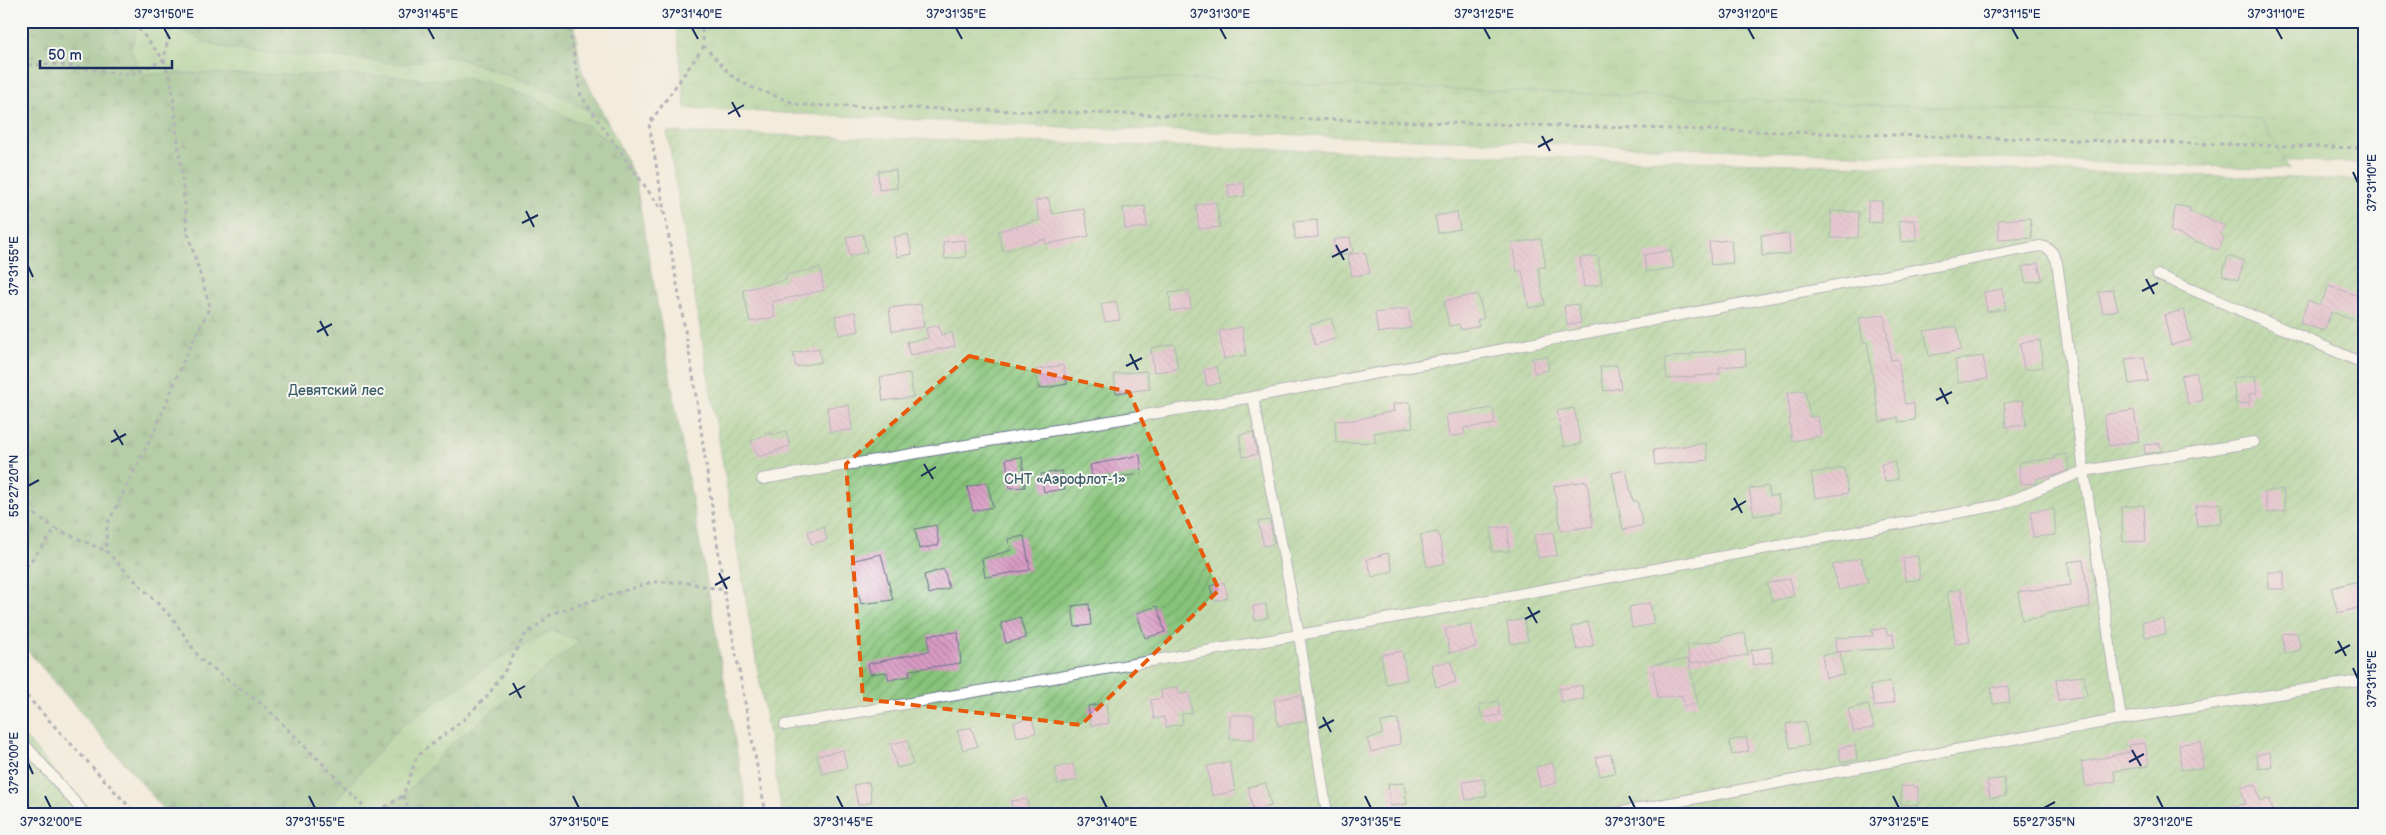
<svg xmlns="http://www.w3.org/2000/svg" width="2386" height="835" font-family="'Balsamiq Sans',sans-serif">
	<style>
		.grass { fill: url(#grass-tufts); stroke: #517a6c }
		.forest { fill: url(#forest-firs); stroke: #446c64 }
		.wetland { fill: url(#wetland-marsh); stroke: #517a6c }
		.garden { fill: url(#garden-furrows); stroke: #517a6c }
		.building { fill: url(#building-back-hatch) }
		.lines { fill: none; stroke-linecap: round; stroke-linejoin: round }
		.lane-casing { stroke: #67718a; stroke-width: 12 }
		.path { stroke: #67718a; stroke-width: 3; stroke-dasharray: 4 4; stroke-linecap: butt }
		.lane { stroke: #fff; stroke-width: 10 }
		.marked { fill: none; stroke: #e8590c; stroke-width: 4; stroke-dasharray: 10 6; stroke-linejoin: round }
		.ticks { fill: none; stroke: #1b2f5e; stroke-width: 2 }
		.labels { text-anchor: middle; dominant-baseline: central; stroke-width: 4; stroke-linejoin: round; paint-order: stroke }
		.park-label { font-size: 14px; fill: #3b5c66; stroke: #f6f6f2 }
		.neatline { fill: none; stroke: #1b2f5e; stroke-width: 2 }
		.ticks-label { font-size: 12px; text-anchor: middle; fill: #1b2f5e }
	</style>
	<defs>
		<pattern id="grass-tufts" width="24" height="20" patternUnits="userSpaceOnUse" patternTransform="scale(1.25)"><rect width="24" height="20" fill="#87c47a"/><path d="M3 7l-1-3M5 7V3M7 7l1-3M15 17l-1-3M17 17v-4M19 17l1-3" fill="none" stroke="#6ea067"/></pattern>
		<pattern id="forest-firs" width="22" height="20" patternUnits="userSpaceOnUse" patternTransform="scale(1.25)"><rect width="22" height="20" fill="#6daa6a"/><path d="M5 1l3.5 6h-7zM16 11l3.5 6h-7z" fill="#598b5a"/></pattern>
		<pattern id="wetland-marsh" width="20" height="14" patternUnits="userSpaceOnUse" patternTransform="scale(1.25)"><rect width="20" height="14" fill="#87c47a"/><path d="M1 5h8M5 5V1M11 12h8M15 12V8" fill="none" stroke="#6ea067"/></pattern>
		<pattern id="garden-furrows" width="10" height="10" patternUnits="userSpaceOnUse" patternTransform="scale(1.25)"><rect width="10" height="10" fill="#87c47a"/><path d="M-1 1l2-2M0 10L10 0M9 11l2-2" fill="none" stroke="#6ea067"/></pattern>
		<pattern id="building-back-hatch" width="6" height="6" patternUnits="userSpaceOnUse" patternTransform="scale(1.25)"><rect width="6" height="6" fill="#da9bc5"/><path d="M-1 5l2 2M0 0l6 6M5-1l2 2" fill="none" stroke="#b07fa3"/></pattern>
	</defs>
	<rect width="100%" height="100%" fill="#f6f6f2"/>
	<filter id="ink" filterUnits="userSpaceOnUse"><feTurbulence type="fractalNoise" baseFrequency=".02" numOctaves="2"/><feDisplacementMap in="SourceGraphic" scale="10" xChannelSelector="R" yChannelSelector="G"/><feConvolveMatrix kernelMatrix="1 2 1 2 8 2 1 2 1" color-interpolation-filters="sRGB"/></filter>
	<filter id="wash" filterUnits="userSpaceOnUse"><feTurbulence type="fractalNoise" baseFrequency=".0096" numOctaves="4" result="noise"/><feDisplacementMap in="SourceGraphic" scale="20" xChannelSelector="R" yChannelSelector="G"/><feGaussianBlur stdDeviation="1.12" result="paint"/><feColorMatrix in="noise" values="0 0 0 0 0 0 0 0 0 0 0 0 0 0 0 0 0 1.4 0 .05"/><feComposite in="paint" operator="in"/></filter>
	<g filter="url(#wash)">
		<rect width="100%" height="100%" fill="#f3ebdb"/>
		<!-- grass -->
		<g class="grass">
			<polygon points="136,21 167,21 211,45 251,52 328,56 403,64 448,55 556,92 608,123 622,151 590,127 564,116 534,98 503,89 395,76 178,73 141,74 131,50 137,27"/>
			<polygon points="676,21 2365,21 2365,163 1036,126 685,108"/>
			<polygon points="552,630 581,641 450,745 403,796 386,807 381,814 328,814 336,800 401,726 503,656"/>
		</g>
		<!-- forest -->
		<g class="forest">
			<polygon points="21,21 136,21 137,27 131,50 141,74 178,73 395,76 433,80 469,78 534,98 564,116 590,127 622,151 635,178 748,814 381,814 385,807 403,796 450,745 580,641 552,630 503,656 401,726 336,800 328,814 168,814 21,643"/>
			<polygon points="167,21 574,21 581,69 608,123 556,92 449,55 403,64 328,56 251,52 211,45"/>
		</g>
		<!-- wetland -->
		<polygon class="wetland" points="1066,75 2261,119 2289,169 1036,126"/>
		<!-- garden -->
		<g class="garden">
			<polygon points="667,132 2365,180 2365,814 782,814"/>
			<polygon points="21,732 91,814 21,814"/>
		</g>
		<g id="blocks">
			<!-- building -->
			<g class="building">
				<polygon points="896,170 897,188 879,190 878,171"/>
				<polygon points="1244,183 1245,196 1229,198 1228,185"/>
				<polygon points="1048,198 1052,214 1084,209 1089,236 1046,244 1045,239 1003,251 998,231 1040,220 1035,201"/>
				<polygon points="1868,201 1882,201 1882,223 1868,222"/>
				<polygon points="1216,202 1220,227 1199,229 1196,205"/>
				<polygon points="2176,205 2190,208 2189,211 2224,225 2220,235 2224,237 2218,250 2170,231"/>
				<polygon points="1145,206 1147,227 1125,229 1123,208"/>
				<polygon points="1831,211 1859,212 1858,238 1831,238"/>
				<polygon points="1457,212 1460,229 1438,233 1435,216"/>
				<polygon points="2030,218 2032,238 1999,240 1998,220"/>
				<polygon points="1317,220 1318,237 1295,239 1294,222"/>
				<polygon points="1915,220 1917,241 1901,242 1899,221"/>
				<polygon points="863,234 867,252 850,256 846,237"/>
				<polygon points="908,234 912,254 897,257 893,237"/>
				<polygon points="1789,234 1790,254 1762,256 1761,235"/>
				<polygon points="1350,237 1353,252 1336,256 1333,240"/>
				<polygon points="1541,239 1546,267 1538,268 1545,305 1529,308 1522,271 1517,271 1512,243"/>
				<polygon points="965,240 966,257 945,259 943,242"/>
				<polygon points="1731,240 1733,263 1711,265 1709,242"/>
				<polygon points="1671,250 1674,268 1646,272 1644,255"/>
				<polygon points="1365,252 1370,273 1352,276 1348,255"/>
				<polygon points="1598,256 1602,284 1584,287 1580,258"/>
				<polygon points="2228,256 2244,261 2238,280 2222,275"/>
				<polygon points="2038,263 2042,280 2026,283 2022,267"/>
				<polygon points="820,268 824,290 772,302 775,317 750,322 743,290 786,280 785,275"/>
				<polygon points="2329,286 2365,298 2365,324 2331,312 2324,331 2300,323 2308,300 2320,305"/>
				<polygon points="2002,289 2006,309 1987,312 1984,292"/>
				<polygon points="2113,289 2118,310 2103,313 2098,292"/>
				<polygon points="1189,290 1191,308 1171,311 1169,293"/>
				<polygon points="1478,294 1484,318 1477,320 1479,326 1461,330 1459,324 1449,326 1444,301"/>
				<polygon points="1116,301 1120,320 1105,322 1101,304"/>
				<polygon points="921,304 924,327 892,331 889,308"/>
				<polygon points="1578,304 1581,323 1567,325 1564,306"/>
				<polygon points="1408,308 1411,328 1378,333 1375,313"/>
				<polygon points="2184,310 2191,340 2171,345 2164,315"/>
				<polygon points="855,312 859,331 839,335 835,316"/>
				<polygon points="1884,315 1891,360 1898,359 1905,404 1914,403 1915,420 1898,422 1898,417 1880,422 1867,342 1863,342 1859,318"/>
				<polygon points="1331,318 1337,338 1315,345 1310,325"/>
				<polygon points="939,325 941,335 952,332 955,346 910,355 907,342 928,338 926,328"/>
				<polygon points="1957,326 1961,350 1929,356 1924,331"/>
				<polygon points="1242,327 1246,355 1224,359 1219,331"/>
				<polygon points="2040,340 2043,367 2024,370 2020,343"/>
				<polygon points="1174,344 1178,369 1154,372 1151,348"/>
				<polygon points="819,348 821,362 796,367 793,353"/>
				<polygon points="1745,349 1746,365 1719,367 1720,374 1667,379 1665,358 1691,355 1691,353"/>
				<polygon points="1547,356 1549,370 1534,373 1532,358"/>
				<polygon points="1983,356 1987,379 1958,383 1955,360"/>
				<polygon points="2144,357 2148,381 2129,384 2125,359"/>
				<polygon points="1063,365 1067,384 1039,389 1035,370"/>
				<polygon points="1617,365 1621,388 1604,391 1600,367"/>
				<polygon points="1217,367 1221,383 1207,386 1204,370"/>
				<polygon points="1146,371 1150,389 1116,393 1114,374"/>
				<polygon points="2196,372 2203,400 2188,404 2181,376"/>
				<polygon points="910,373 913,397 883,401 880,377"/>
				<polygon points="2255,375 2257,393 2249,394 2250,403 2236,404 2233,378"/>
				<polygon points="1805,390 1810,417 1818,416 1821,436 1792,441 1789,419 1791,419 1787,393"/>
				<polygon points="2023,400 2026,425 2006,427 2004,403"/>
				<polygon points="1410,402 1413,427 1374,433 1376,442 1336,443 1335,421 1354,420 1394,411 1393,404"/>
				<polygon points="849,405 852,430 830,432 827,407"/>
				<polygon points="1493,408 1495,424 1464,428 1465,434 1449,437 1446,415"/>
				<polygon points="1574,408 1581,444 1564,447 1557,411"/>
				<polygon points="2134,410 2139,441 2109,446 2104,415"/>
				<polygon points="786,431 790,446 759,457 751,441 771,432 772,435"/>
				<polygon points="1253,432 1257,454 1243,457 1239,435"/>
				<polygon points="1706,443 1708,460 1655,465 1653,450"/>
				<polygon points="2160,443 2162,451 2145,454 2144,445"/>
				<polygon points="2067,454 2069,470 2054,476 2037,478 2037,483 2021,484 2019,462 2054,459 2053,456"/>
				<polygon points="1140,455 1142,474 1093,480 1090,465"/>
				<polygon points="1022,457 1025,487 1010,488 1006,459"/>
				<polygon points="1894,461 1898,479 1885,482 1881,464"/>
				<polygon points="1844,468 1848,493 1815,498 1811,473"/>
				<polygon points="1626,470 1633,501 1637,501 1643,525 1623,530 1612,473"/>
				<polygon points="1062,471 1065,489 1044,492 1041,474"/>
				<polygon points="1587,481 1593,526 1561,531 1554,486"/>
				<polygon points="987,482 993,507 973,511 967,487"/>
				<polygon points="1768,486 1770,496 1778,495 1781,512 1754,516 1749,489"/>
				<polygon points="2283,489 2286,510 2268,513 2264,492"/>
				<polygon points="2221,503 2222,524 2197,526 2195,506"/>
				<polygon points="2144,505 2146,541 2123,542 2121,507"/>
				<polygon points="2054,509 2056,535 2033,537 2031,511"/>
				<polygon points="1270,520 1274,544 1264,546 1258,522"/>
				<polygon points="936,525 939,545 919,549 915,529"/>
				<polygon points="824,527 827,540 811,544 808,531"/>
				<polygon points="1508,527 1509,551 1492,552 1491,528"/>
				<polygon points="1438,532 1445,563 1427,567 1420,535"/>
				<polygon points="1553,532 1557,555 1538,558 1534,535"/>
				<polygon points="1024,536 1030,570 985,577 982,559 1011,550 1008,539"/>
				<polygon points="1388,553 1393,571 1372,577 1367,559"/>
				<polygon points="881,554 893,600 861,604 851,561"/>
				<polygon points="1918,556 1920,580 1905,581 1903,558"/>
				<polygon points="1861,558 1868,582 1839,590 1832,565"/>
				<polygon points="2083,560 2090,607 2043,614 2043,617 2022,620 2018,592 2071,585 2068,562"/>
				<polygon points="944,569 949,588 929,594 924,575"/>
				<rect x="2268" y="572" width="16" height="17"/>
				<polygon points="1790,578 1794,596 1772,601 1767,584"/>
				<polygon points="2365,579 2365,606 2338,613 2331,588"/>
				<polygon points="1224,582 1228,598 1214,601 1210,586"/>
				<polygon points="1961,589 1970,642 1956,644 1947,592"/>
				<polygon points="1650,603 1654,624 1632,628 1629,607"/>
				<polygon points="1089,604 1091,625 1075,627 1072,606"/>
				<polygon points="1266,604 1268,618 1255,620 1253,606"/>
				<polygon points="1157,606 1165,632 1145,638 1137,613"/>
				<polygon points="1020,617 1026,638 1006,643 1001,623"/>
				<polygon points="1524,619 1528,641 1511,644 1507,622"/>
				<polygon points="2164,619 2166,634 2145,637 2142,622"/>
				<polygon points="1588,622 1594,645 1577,650 1571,627"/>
				<polygon points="1471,623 1476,647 1450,653 1445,629"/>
				<polygon points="1886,628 1887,635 1893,634 1894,647 1875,650 1875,649 1836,652 1835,638 1873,636 1872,630"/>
				<polygon points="958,632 961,663 909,670 910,676 889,680 887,672 870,674 868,664 929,651 928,635"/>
				<polygon points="2297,632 2301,650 2285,654 2282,634"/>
				<polygon points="1745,633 1748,655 1690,663 1687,645 1722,640 1721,637"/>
				<polygon points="1771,647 1773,662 1753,665 1751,650"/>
				<polygon points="1402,651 1407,680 1386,684 1381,655"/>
				<polygon points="1840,652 1844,675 1826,678 1822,655"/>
				<polygon points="1688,659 1698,704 1684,706 1682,695 1658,698 1652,665"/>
				<polygon points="1451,661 1456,682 1436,687 1431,665"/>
				<polygon points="2084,676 2087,696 2058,700 2056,679"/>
				<polygon points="1890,681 1895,702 1875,707 1870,686"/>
				<polygon points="1582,685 1584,699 1561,702 1559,689"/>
				<polygon points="2008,686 2010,702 1993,704 1991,688"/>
				<polygon points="1178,687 1179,694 1189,693 1192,713 1182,714 1183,724 1166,727 1164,717 1154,719 1151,700 1162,698 1161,690"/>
				<polygon points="1301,695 1306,721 1278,726 1274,700"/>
				<polygon points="1498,701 1500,715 1482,718 1479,705"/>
				<polygon points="1106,703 1109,723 1091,726 1088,706"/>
				<polygon points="1868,704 1874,727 1854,732 1848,709"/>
				<rect x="1230" y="715" width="24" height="24"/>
				<polygon points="1032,718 1036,733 1017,737 1014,722"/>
				<polygon points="1398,719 1400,744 1371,752 1367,739 1382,734 1381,722"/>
				<polygon points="1805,721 1809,745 1790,748 1786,724"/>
				<polygon points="971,727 978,746 963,750 957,731"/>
				<polygon points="1746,737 1749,751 1732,755 1729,741"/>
				<polygon points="908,740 913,764 897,768 891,744"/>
				<polygon points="2201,742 2203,768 2181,770 2179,744"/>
				<polygon points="2145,743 2149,766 2114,771 2116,781 2086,787 2081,762 2130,752 2129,745"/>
				<polygon points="1855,745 1857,760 1841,763 1839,748"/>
				<polygon points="843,750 847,768 822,774 817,756"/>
				<polygon points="2270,752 2272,766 2259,769 2256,755"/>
				<polygon points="1611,754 1615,773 1600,776 1596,757"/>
				<polygon points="1230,762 1235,791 1212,796 1207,766"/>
				<polygon points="1553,763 1557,783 1540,787 1536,767"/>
				<polygon points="1073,764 1077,780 1058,784 1055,768"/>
				<polygon points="2004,778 2006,796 1990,798 1987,781"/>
				<polygon points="1484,779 1487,796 1466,800 1463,782"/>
				<polygon points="869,782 872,802 858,805 854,785"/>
				<polygon points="1266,783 1271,806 1253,810 1248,787"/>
				<polygon points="1404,783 1407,804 1390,806 1388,784"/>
				<polygon points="2256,784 2260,801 2270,799 2273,812 2229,814 2228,807 2245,804 2241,787"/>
				<polygon points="1901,786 1918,787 1918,805 1901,805"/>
				<polygon points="1027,799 1029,814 1013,814 1011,801"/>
			</g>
		</g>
	</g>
	<g filter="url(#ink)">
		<use href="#blocks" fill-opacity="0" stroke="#67718a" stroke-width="1"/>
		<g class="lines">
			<defs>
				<g id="lane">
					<polyline points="2158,275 2365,364"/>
					<polyline points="1253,397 1299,635 1327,814"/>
					<path d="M762,479L1253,397L2040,246C2051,248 2053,253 2057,262L2084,471L2121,719"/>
					<polyline points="785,725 1299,635 2000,505 2084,471 2254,442"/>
					<polyline points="21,740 85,814"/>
					<polyline points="1611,814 2121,719 2365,680"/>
				</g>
			</defs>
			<!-- lane casing -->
			<use href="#lane" class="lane-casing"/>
			<!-- path -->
			<g class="path">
				<polyline points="137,21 137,27 164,60 172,86 188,234 210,307 185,357 157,426 107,525 106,551 174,620 200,659 263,705 324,765 371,814"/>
				<polyline points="568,21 581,96 664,213"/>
				<polyline points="701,21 704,46 732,76 751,87 800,105 2365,148"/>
				<polyline points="704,46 649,124 694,381 724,590 766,814"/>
				<polyline points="21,65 53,64 130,75 164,60 171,21"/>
				<polyline points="21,505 56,529"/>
				<polyline points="21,573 56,529 106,551"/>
				<polyline points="21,690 136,814"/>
				<polyline points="381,814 385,807 403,796"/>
				<polyline points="411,814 403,796 417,756 463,720 489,694 506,669 524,636 553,613 652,582 683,582 724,590"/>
			</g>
			<!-- lane -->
			<use href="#lane" class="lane"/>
		</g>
	</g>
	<!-- marked area -->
	<path d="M0 0H2386V835H0ZM969,356L1129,392L1219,590L1081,725L863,699L846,464Z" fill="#f3ebdb" fill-opacity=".55" fill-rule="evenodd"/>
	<path class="marked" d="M969,356L1129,392L1219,590L1081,725L863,699L846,464Z"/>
	<!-- ticks -->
	<path class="ticks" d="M164,28L170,39M428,28L434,39M692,28L698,39M956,28L962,39M1220,28L1226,39M1484,28L1490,39M1748,28L1754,39M2012,28L2018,39M2276,28L2282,39M732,102L740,117M728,114L744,105M1542,136L1550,151M1538,147L1553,139M2353,172L2358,183M526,211L534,227M522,223L538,215M1336,245L1344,260M1332,257L1348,249M28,266L33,277M2146,279L2154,294M2142,291L2158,283M320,321L328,336M317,332L332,324M1130,354L1138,370M1126,366L1142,358M1940,388L1948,404M1936,400L1952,392M114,430L123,445M111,442L126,434M924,464L933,479M921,476L936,467M28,486L39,480M1734,498L1742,513M1731,510L1746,501M719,573L727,589M715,585L730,577M1528,607L1537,623M1525,619L1540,611M2338,641L2346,656M2335,653L2350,645M2353,668L2358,679M513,683L521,698M509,695L525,686M1323,717L1331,732M1319,728L1334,720M2132,750L2141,766M2129,762L2144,754M28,763L33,774M45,796L51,808M309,796L315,808M573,796L579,808M837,796L843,808M1101,796L1107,808M1365,796L1371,808M1629,796L1635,808M1893,796L1899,808M2157,796L2163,808M2044,808L2055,802"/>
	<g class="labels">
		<!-- park labels -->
		<g class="park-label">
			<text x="336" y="390">Девятский лес</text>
			<text x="1065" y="479">СНТ «Аэрофлот-1»</text>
		</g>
	</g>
	<!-- margin -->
	<rect width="2386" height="835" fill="none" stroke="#f6f6f2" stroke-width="55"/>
	<!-- scale -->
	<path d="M40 60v8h132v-8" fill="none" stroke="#1b2f5e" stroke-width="2.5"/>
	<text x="48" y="60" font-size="15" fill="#1b2f5e" stroke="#f6f6f2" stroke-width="4" paint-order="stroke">50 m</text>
	<rect x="28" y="28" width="2330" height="780" class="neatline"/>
	<g class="ticks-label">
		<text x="164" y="18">37°31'50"E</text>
		<text x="428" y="18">37°31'45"E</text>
		<text x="692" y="18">37°31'40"E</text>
		<text x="956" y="18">37°31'35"E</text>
		<text x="1220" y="18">37°31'30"E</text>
		<text x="1484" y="18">37°31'25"E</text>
		<text x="1748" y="18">37°31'20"E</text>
		<text x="2012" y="18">37°31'15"E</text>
		<text x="2276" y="18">37°31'10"E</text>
		<text transform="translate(2372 183) rotate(-90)" y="4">37°31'10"E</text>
		<text transform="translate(14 266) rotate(-90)" y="4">37°31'55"E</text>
		<text transform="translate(14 486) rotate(-90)" y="4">55°27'20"N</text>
		<text transform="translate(2372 679) rotate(-90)" y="4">37°31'15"E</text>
		<text transform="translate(14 763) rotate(-90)" y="4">37°32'00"E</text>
		<text x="51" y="826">37°32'00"E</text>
		<text x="315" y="826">37°31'55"E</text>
		<text x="579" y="826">37°31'50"E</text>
		<text x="843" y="826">37°31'45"E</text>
		<text x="1107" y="826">37°31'40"E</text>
		<text x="1371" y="826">37°31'35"E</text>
		<text x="1635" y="826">37°31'30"E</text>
		<text x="1899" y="826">37°31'25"E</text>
		<text x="2044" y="826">55°27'35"N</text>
		<text x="2163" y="826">37°31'20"E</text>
	</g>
</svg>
